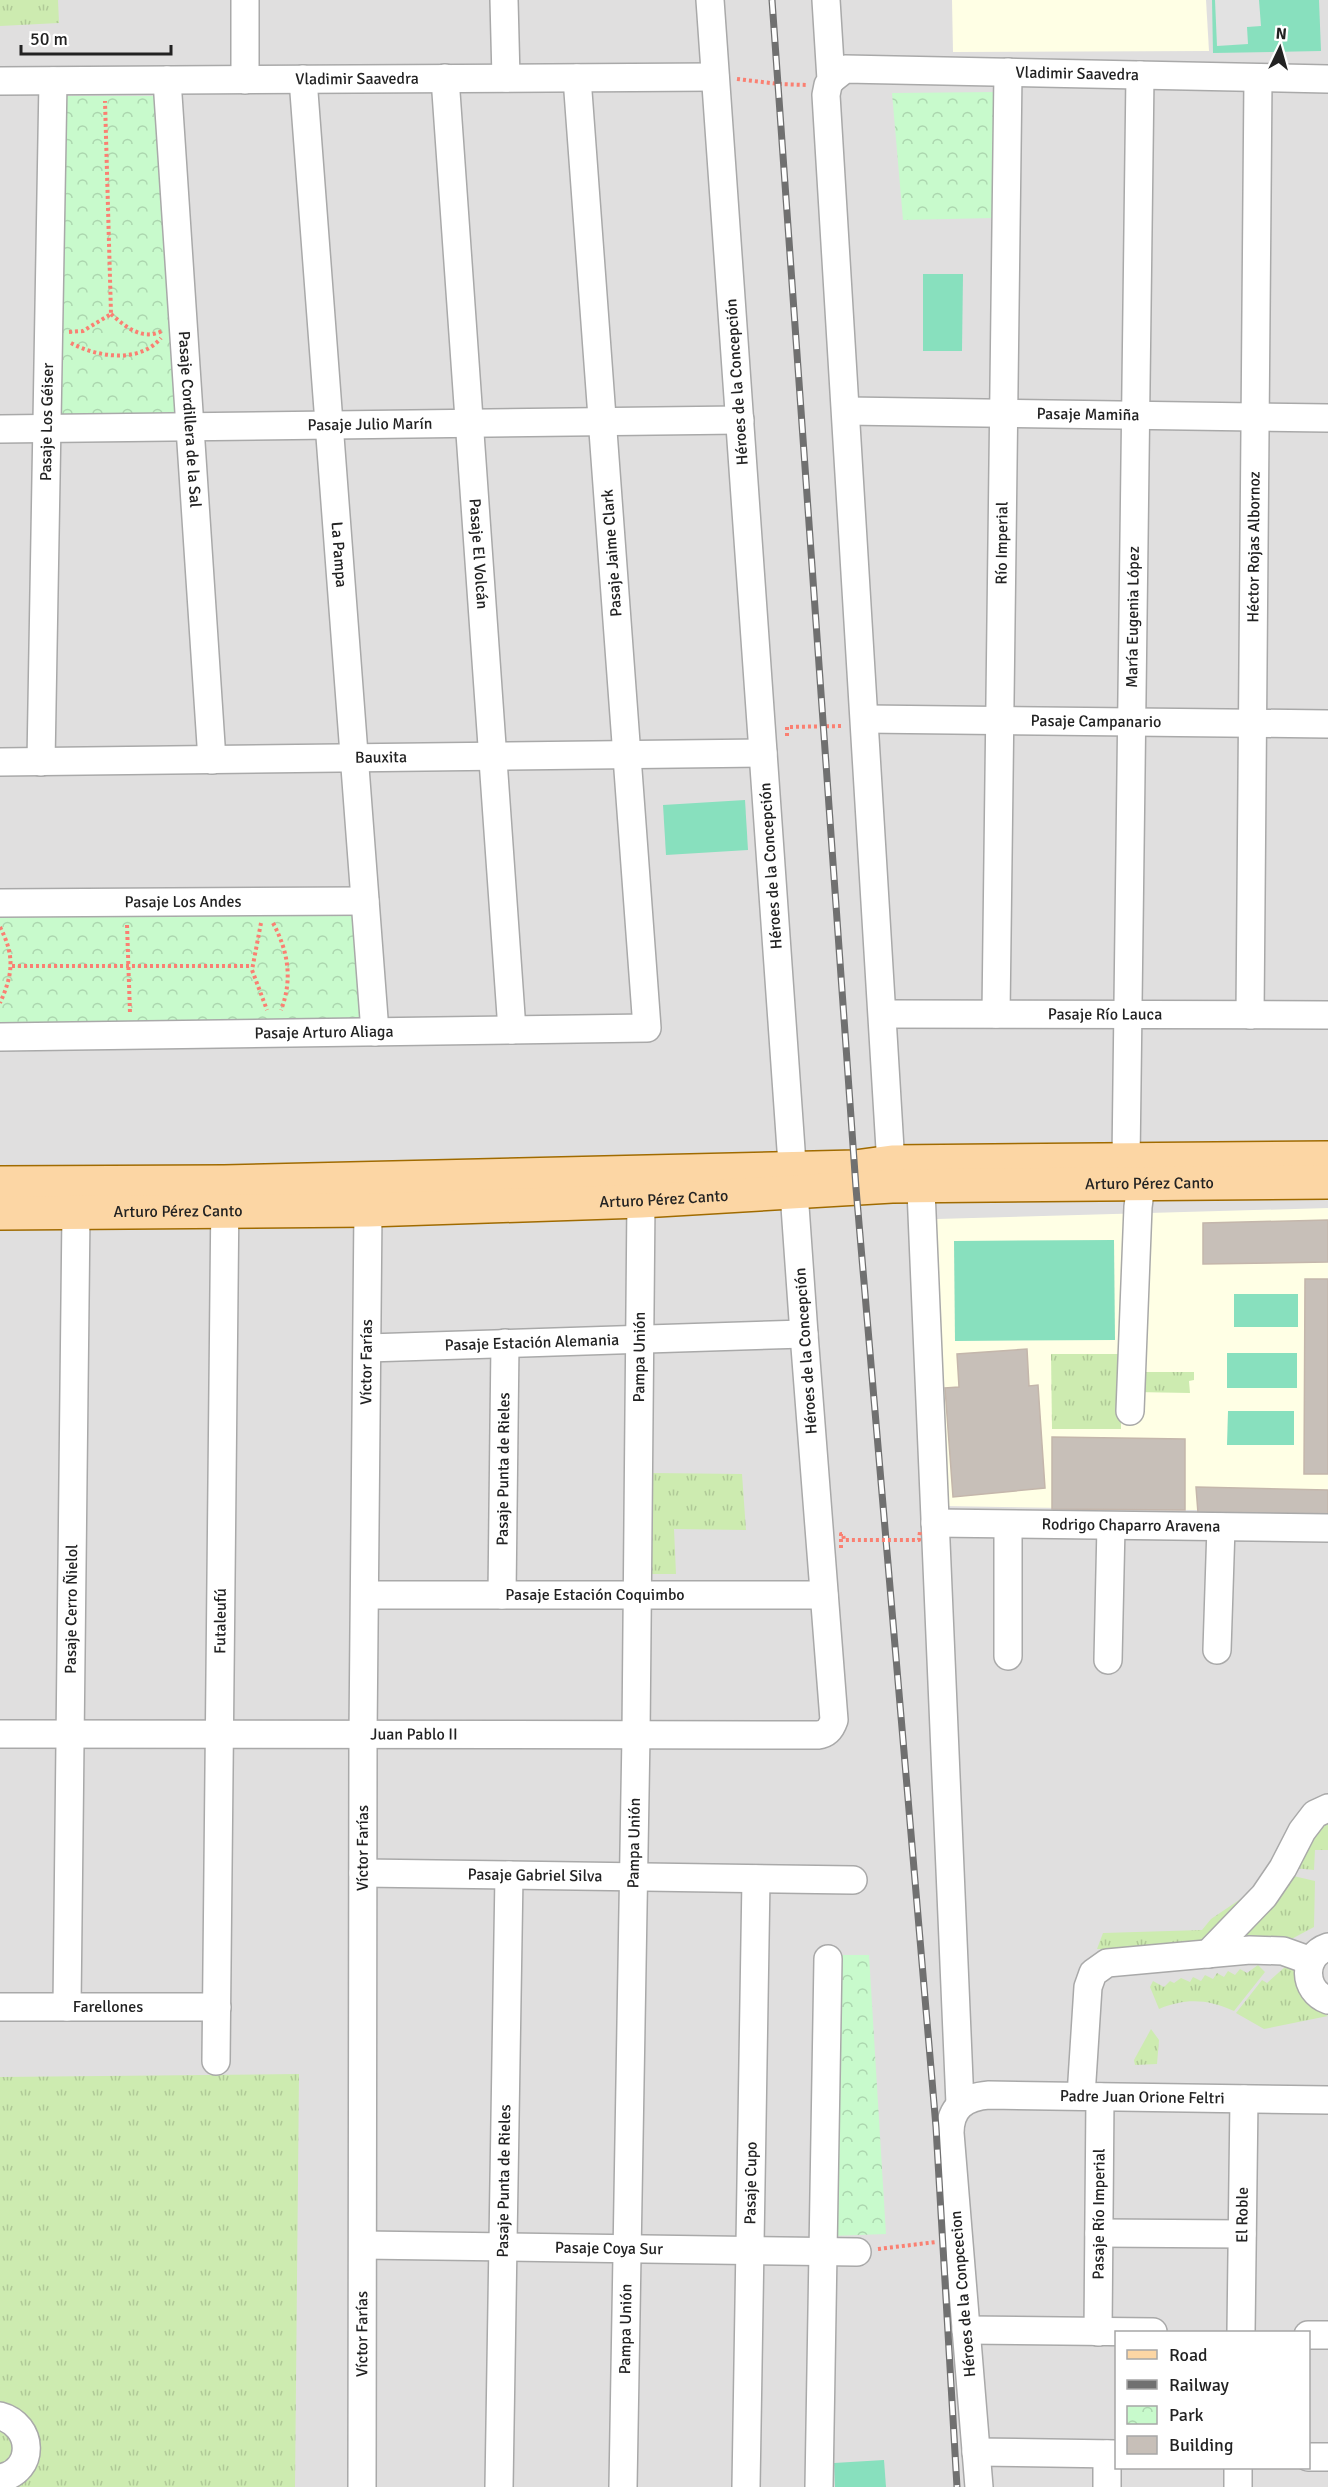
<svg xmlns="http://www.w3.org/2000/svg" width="1328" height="2487" font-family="Signika,sans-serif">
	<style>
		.residential { fill: #e0dfdf; fill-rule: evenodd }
		.education { fill: #ffffe5 }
		.grass { fill: url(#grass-tufts) }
		.park { fill: url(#park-crowns) }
		.pitch { fill: #88e0be }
		.parking { fill: #e2e2e2 }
		.building { fill: #c7bfb8; stroke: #c4b6ab; stroke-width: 1.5 }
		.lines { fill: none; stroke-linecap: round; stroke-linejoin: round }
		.minor-casing { stroke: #a9a9a9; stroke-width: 30 }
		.major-casing { stroke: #a06b00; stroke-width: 36 }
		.path { stroke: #fa8072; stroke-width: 4; stroke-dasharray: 3 3; stroke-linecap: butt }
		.minor { stroke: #fff; stroke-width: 27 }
		.major { stroke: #fcd6a4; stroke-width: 33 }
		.rail-casing { stroke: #707070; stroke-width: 7 }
		.rail { stroke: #fff; stroke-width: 4.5; stroke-dasharray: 14; stroke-linecap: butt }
		.path-bridge { stroke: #fa8072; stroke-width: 4; stroke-dasharray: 3 3; stroke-linecap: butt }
		.labels { text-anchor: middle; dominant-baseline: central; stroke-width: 4.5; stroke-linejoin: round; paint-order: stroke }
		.street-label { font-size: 16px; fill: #222; stroke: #fff }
	</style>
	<defs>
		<pattern id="grass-tufts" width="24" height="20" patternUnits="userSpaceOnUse" patternTransform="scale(1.5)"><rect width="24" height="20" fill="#cdebb0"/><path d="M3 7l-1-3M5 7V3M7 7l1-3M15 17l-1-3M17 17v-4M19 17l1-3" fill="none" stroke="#b0c997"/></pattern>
		<pattern id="park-crowns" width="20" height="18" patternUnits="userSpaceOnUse" patternTransform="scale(1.5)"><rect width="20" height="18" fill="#c8facc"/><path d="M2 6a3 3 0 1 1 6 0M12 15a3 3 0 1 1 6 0" fill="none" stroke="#acd6af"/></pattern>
	</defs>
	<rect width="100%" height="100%" fill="#f2efe9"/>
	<!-- residential -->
	<path class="residential" d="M0,0H1328V2487H0ZM1116,2332H1308V2468H1116Z"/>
	<!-- education -->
	<g class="education">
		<polygon points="952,0 1206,0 1209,51 953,52"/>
		<polygon points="1328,1208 1328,1512 942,1506 936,1219"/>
	</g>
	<!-- grass -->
	<g class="grass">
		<polygon points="0,0 58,0 59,23 0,26"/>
		<polygon points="1051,1354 1120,1354 1121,1429 1052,1429"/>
		<polygon points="1136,1372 1194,1372 1194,1380 1189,1381 1190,1393 1135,1392"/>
		<polygon points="652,1473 742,1474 746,1530 674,1529 676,1574 652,1574"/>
		<polygon points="1328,1820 1328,1850 1315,1850 1314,1870 1294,1868 1305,1844"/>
		<polygon points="1287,1853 1217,1938 1185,1951 1097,1949 1103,1933 1202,1930 1211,1919 1251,1892"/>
		<polygon points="1289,1875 1315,1881 1314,1927 1284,1943 1246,1943 1242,1935"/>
		<path d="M1258,1965L1265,1972L1234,2011C1207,1999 1186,1998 1159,2009L1150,1987L1153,1981L1164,1987L1170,1981L1174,1983L1181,1978L1190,1982L1193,1977L1201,1981L1205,1975L1213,1979L1217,1973L1224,1977L1228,1971L1235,1975L1240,1969L1247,1973Z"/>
		<path d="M1286,1966L1296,1972C1303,1996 1304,2004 1328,2016L1264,2029L1236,2013L1262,1980L1267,1983Z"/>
		<polygon points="1151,2029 1159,2040 1157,2064 1135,2065 1134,2060"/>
		<polygon points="299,2074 295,2487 0,2487 0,2077"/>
	</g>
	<!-- park -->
	<g class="park">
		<polygon points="997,92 994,218 903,220 892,93"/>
		<polygon points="56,96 162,96 183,421 50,422"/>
		<polygon points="355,902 363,1028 0,1030 0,906"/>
		<polygon points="838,1955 869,1955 886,2234 832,2236"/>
	</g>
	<!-- pitch -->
	<g class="pitch">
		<polygon points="1212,0 1319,0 1321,51 1213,53"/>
		<polygon points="923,274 963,274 962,351 923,351"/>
		<polygon points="745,800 748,850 666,855 663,805"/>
		<polygon points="1114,1240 1115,1340 955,1341 954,1241"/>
		<rect x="1234" y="1294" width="64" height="33"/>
		<rect x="1227" y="1353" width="70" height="35"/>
		<polygon points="1228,1411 1294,1411 1294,1445 1227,1445"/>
		<polygon points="884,2460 886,2487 835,2487 834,2463"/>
	</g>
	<!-- parking -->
	<polygon class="parking" points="1215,0 1259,0 1261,26 1247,27 1248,44 1217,46"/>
	<!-- building -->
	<g class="building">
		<polygon points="1328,1220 1328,1262 1203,1264 1203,1223"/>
		<polygon points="1305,1279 1328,1279 1328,1474 1304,1474"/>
		<polygon points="1027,1349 1029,1386 1038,1385 1045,1488 953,1497 945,1388 959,1387 957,1354"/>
		<polygon points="1052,1437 1185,1439 1185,1510 1052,1509"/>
		<polygon points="1196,1487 1328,1490 1328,1514 1198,1513"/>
	</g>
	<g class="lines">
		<defs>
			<g id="minor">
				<polyline points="245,0 245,80"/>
				<polyline points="504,0 506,78"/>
				<polyline points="826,0 831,80 828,85 826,95 892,1182"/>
				<path id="s1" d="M445,78L512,1030"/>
				<path id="s2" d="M303,79L375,1032"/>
				<path id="s3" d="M167,80L212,760"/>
				<path id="s4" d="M831,80L845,69L1328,79"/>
				<path id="s5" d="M0,81L715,77"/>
				<path id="s6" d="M846,411L1328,418"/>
				<path id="s7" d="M0,429L740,420"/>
				<path id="s8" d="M865,719L1328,724"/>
				<path id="s9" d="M0,762L763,753"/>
				<path id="s10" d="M41,762L53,81"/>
				<path id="s11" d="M0,903L365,901"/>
				<path id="s12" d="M883,1014L1328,1015"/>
				<path id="s13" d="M996,1014L1008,72"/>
				<path id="s14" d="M1250,1015L1258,78"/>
				<path id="s15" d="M0,1037L647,1028L577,78"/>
				<path id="s16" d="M1126,1160L1140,75"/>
				<polyline points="920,1167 960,2104"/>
				<path id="s17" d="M368,1348L804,1334"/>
				<polyline points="1130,1411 1138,1207 1141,1184"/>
				<path id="s18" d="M935,1523L1328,1528"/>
				<path id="s19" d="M365,1595H824"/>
				<path id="s20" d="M502,1595L505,1343"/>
				<polyline points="1217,1650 1221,1527"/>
				<polyline points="1008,1656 1008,1525"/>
				<polyline points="1108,1660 1111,1526"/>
				<path id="s21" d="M0,1734L818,1735C827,1734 831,1729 834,1720L804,1334L710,0"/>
				<path id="s22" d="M363,1873L853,1880"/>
				<path d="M1328,1947C1301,1956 1303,1991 1328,2000"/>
				<polyline points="1208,1954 1264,1896 1283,1868 1302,1831 1315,1814 1328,1808"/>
				<path id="s23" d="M0,2007H217"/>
				<path id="s24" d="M67,2007L76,1213"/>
				<path id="s25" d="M216,2061L225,1193"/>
				<polyline points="1081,2096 1088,1987 1093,1973 1107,1963 1250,1950 1283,1951 1311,1961"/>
				<polyline points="1099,2233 1242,2234"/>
				<path id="s26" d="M363,2245L857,2252"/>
				<polyline points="966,2330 1153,2332"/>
				<path id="s27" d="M1098,2332L1100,2097"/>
				<path id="s28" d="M1241,2332L1244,2099"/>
				<polyline points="1308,2335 1328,2335"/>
				<path d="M0,2416C34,2425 36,2471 0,2478"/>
				<polyline points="976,2452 1116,2454"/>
				<polyline points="1308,2457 1328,2457"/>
				<path id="s29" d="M362,2487L363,1735L368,1210"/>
				<path id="s30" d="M499,2487L509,1875"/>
				<path id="s31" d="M623,2487L636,1735L641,1201"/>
				<path id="s32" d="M746,2487L756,1879"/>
				<polyline points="819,2487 828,1959"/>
				<path id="s33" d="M979,2487L950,2133C950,2108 964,2097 989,2095L1328,2100"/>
				<polyline points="1107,2487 1107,2454"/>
				<polyline points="1238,2487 1238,2468"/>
			</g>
			<g id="major">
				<polyline points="0,1183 224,1182 855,1167 892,1162 1328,1158"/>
				<path id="s34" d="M0,1213L368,1210L641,1201L892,1186L1328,1182"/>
			</g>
		</defs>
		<!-- minor casing -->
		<use href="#minor" class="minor-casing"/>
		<!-- major casing -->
		<use href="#major" class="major-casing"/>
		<!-- path -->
		<g class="path">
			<polyline points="737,79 779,84 807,85"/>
			<path d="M111,314C126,327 142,341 162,331"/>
			<polyline points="69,332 83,331 111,314 105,101"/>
			<path d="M71,343C97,357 139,364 161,338"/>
			<polyline points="787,736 787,727 842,726"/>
			<polyline points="261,923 252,970 267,1010"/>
			<path d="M273,923C288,951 293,979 281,1010"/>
			<polyline points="127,925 130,1013"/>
			<path d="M0,927C15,956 13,974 0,1003"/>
			<polyline points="12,966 252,966"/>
			<polyline points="878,2249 936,2242"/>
		</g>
		<!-- minor -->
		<use href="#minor" class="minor"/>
		<!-- major -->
		<use href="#major" class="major"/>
		<defs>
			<polyline id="rail" points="772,0 856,1188 936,2127 957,2487"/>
		</defs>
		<!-- rail casing -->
		<use href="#rail" class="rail-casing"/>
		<!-- rail -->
		<use href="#rail" class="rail"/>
		<!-- path-bridge -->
		<polyline class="path-bridge" points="841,1548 841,1534 843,1534 844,1540 919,1540 920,1531"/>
	</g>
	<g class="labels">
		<!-- street labels -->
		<g class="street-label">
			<text stroke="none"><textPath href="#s4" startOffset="250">Vladimir Saavedra</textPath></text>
			<text stroke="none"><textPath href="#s5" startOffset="357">Vladimir Saavedra</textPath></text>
			<text transform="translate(737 382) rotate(-94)">Héroes de la Concepción</text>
			<text stroke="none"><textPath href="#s6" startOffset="242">Pasaje Mamiña</textPath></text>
			<text stroke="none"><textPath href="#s3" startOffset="340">Pasaje Cordillera de la Sal</textPath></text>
			<text stroke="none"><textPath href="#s10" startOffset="340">Pasaje Los Géiser</textPath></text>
			<text stroke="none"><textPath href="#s7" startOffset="370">Pasaje Julio Marín</textPath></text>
			<text stroke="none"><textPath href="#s13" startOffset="471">Río Imperial</textPath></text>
			<text stroke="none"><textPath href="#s14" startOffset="468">Héctor Rojas Albornoz</textPath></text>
			<text transform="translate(612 553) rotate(-94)">Pasaje Jaime Clark</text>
			<text stroke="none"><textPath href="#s1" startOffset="477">Pasaje El Volcán</textPath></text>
			<text stroke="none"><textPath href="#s2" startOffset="477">La Pampa</textPath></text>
			<text stroke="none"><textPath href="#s16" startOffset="543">María Eugenia López</textPath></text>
			<text stroke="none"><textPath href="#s8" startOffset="231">Pasaje Campanario</textPath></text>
			<text stroke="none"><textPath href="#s9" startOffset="381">Bauxita</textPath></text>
			<text transform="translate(771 866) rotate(-94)">Héroes de la Concepción</text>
			<text stroke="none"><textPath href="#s11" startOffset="183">Pasaje Los Andes</textPath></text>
			<text stroke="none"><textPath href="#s12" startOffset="222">Pasaje Río Lauca</textPath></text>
			<text stroke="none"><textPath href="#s15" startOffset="324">Pasaje Arturo Aliaga</textPath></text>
			<text stroke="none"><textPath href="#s34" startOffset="1150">Arturo Pérez Canto</textPath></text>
			<text stroke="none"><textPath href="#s34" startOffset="664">Arturo Pérez Canto</textPath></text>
			<text stroke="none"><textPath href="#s34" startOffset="178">Arturo Pérez Canto</textPath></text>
			<text stroke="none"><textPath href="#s17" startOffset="164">Pasaje Estación Alemania</textPath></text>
			<text transform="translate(806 1351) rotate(-94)">Héroes de la Concepción</text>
			<text stroke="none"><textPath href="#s31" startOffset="1130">Pampa Unión</textPath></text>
			<text stroke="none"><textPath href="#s29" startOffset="1125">Víctor Farías</textPath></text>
			<text stroke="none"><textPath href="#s20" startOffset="126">Pasaje Punta de Rieles</textPath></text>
			<text stroke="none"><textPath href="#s18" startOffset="196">Rodrigo Chaparro Aravena</textPath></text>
			<text stroke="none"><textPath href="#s19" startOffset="230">Pasaje Estación Coquimbo</textPath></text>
			<text stroke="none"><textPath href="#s24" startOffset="398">Pasaje Cerro Ñielol</textPath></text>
			<text stroke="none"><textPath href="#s25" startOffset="440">Futaleufú</textPath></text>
			<text stroke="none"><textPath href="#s21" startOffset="414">Juan Pablo II</textPath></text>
			<text stroke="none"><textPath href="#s31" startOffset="644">Pampa Unión</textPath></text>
			<text stroke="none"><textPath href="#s29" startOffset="639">Víctor Farías</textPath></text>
			<text stroke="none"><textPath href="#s22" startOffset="172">Pasaje Gabriel Silva</textPath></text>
			<text stroke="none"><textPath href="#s23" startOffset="108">Farellones</textPath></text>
			<text stroke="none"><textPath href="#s33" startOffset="570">Padre Juan Orione Feltri</textPath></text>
			<text stroke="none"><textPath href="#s30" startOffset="306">Pasaje Punta de Rieles</textPath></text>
			<text stroke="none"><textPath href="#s32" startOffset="304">Pasaje Cupo</textPath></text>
			<text stroke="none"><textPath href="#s27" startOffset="118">Pasaje Río Imperial</textPath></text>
			<text stroke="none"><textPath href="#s28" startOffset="117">El Roble</textPath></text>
			<text stroke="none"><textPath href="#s26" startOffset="246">Pasaje Coya Sur</textPath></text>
			<text transform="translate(963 2294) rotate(-95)">Héroes de la Conpcecion</text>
			<text stroke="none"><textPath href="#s31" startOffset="158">Pampa Unión</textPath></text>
			<text stroke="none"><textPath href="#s29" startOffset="153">Víctor Farías</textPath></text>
		</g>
	</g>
	<!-- legend -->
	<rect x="1115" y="2331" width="195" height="138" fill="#ffffff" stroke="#a7a7a7" stroke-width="1.5"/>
	<rect x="1127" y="2350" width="30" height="9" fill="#fcd6a4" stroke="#a7a7a7" stroke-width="1.5"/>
	<text x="1169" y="2361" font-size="18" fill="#222222">Road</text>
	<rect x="1127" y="2380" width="30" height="9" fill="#707070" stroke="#a7a7a7" stroke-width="1.5"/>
	<text x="1169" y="2391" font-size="18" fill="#222222">Railway</text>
	<rect x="1127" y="2406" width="30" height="18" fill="url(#park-crowns)" stroke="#a7a7a7" stroke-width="1.5"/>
	<text x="1169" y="2421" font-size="18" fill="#222222">Park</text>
	<rect x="1127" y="2436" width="30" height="18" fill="#c7bfb8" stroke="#a7a7a7" stroke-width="1.5"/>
	<text x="1169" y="2451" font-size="18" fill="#222222">Building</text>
	<!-- north arrow -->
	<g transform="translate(1280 48) rotate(5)" stroke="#ffffff" stroke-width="4.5" paint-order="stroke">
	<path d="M0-4.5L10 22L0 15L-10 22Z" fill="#222222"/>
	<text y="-9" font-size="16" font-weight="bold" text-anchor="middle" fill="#222222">N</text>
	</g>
	<!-- scale -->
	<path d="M21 45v9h150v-9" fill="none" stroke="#222222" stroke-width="3"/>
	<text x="30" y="45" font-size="18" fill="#222222" stroke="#ffffff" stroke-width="4.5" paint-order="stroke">50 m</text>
</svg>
